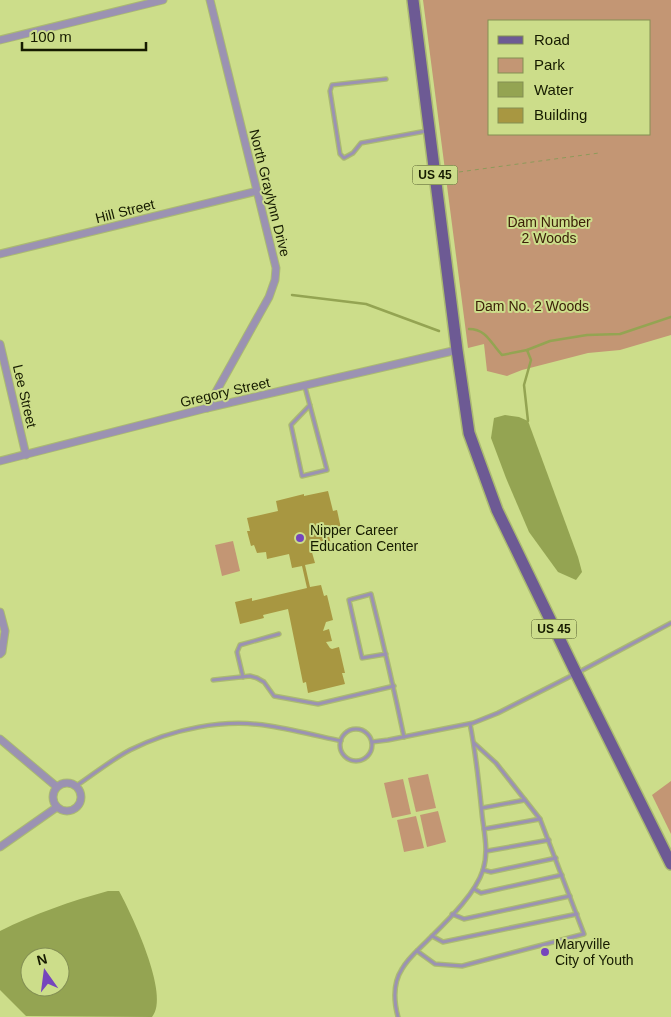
<svg xmlns="http://www.w3.org/2000/svg" width="671" height="1017" font-family="Arial,sans-serif">
	<style>
		.green { fill: #c39674; fill-rule: evenodd }
		.water { fill: #94a452; fill-rule: evenodd }
		.lines { fill: none; stroke-linecap: round; stroke-linejoin: round }
		.stream { stroke: #94a452; stroke-width: 2.5 }
		.building { fill: #a89741 }
		.service-casing { stroke: #abba71; stroke-width: 5.5 }
		.minor-casing { stroke: #abba71; stroke-width: 9 }
		.primary-casing { stroke: #abba71; stroke-width: 14 }
		.path { stroke: #8d9a5a; stroke-width: 1; stroke-dasharray: 4 4; stroke-linecap: butt }
		.service { stroke: #9b92b2; stroke-width: 3 }
		.minor { stroke: #9b92b2; stroke-width: 7 }
		.primary { stroke: #6d5a94; stroke-width: 11 }
		.poi-dot { fill: #7545bd; stroke: #ccdd8a; stroke-width: 2 }
		.labels { text-anchor: middle; dominant-baseline: central; stroke-width: 4; stroke-linejoin: round; paint-order: stroke }
		.shield { fill: #ccdd8a; stroke: #4d5529; stroke-width: 1 }
		.shield-label { font-size: 12px; font-weight: bold; fill: #161b00 }
		.street-label { font-size: 14px; fill: #161b00; stroke: #ccdd8a }
		.park-label { font-size: 14px; fill: #3d2109; stroke: #ccdd8a }
		.poi-label { font-size: 14px; fill: #161b00; stroke: #ccdd8a; text-anchor: start }
	</style>
	<rect width="100%" height="100%" fill="#ccdd8a"/>
	<!-- green -->
	<g class="green">
		<path d="M423,0H671V335L620,350L588,353L522,370L507,376L487,371L484,344L468,348ZM490,21H650V134H490Z"/>
		<polygon points="233,541 240,571 222,576 215,545"/>
		<polygon points="428,774 436,808 416,812 408,778"/>
		<polygon points="403,779 411,814 392,818 384,783"/>
		<polygon points="671,781 671,834 652,795"/>
		<polygon points="438,811 446,842 427,847 420,815"/>
		<polygon points="416,816 424,848 404,852 397,820"/>
	</g>
	<!-- water -->
	<g class="water">
		<polygon points="505,415 519,417 528,421 578,557 582,572 576,580 558,572 529,532 506,478 491,438 494,418"/>
		<path d="M108,891H119C131,913 171,996 152,1017L26,1016L0,990V931C34,914 71,901 108,891ZM30,957H60V987H30Z"/>
	</g>
	<g class="lines">
		<!-- stream -->
		<g class="stream">
			<polyline points="292,295 366,304 439,331"/>
			<path d="M469,329C487,329 491,344 502,355L527,350L550,341L587,335L620,334L671,317"/>
			<polyline points="527,350 531,360 524,385 528,421"/>
		</g>
	</g>
	<!-- building -->
	<polygon class="building" points="328,491 333,511 337,510 342,533 329,536 331,544 311,549 315,563 305,565 310,587 321,585 324,596 327,595 333,620 326,622 323,631 329,629 332,641 326,642 330,648 332,649 339,647 345,673 342,673 345,684 308,693 306,682 303,683 288,609 263,615 264,618 240,624 235,602 252,598 252,601 307,588 302,566 292,568 289,554 267,559 266,552 257,553 254,545 251,546 247,531 250,531 247,518 278,511 276,501 304,494 304,496"/>
	<g class="lines">
		<defs>
			<g id="service">
				<polyline points="386,79 332,85 330,91 340,154 344,158 353,153 361,143 426,131"/>
				<polyline points="438,175 454,173"/>
				<polyline points="305,387 327,470 302,476 291,425 310,405"/>
				<path d="M386,654L362,658L349,600L371,594C383,642 394,689 404,737"/>
				<polyline points="579,672 671,623"/>
				<polyline points="243,677 237,652 240,645 279,634"/>
				<polyline points="213,680 250,676 257,678 264,682 274,696 318,704 394,686"/>
				<circle cx="356" cy="745" r="16"/>
				<polyline points="372,742 388,740 473,723 498,713 573,675"/>
				<path d="M76,786C94,774 111,760 130,750C172,729 224,718 270,726C294,730 318,736 341,741"/>
				<polyline points="482,808 525,800"/>
				<polyline points="484,829 540,819"/>
				<polyline points="487,851 549,840"/>
				<polyline points="483,870 491,872 556,858"/>
				<polyline points="474,889 481,893 562,875"/>
				<polyline points="452,914 464,919 570,896"/>
				<polyline points="432,936 443,942 577,914"/>
				<polyline points="417,951 435,964 462,966 584,934 540,819 496,763 474,743"/>
				<path d="M398,1017C394,1002 393,983 402,969C408,958 418,950 427,941C446,922 475,895 483,870C489,851 484,833 482,814C479,783 476,754 470,724"/>
			</g>
			<g id="minor">
				<polyline points="0,40 163,0"/>
				<polyline points="0,254 257,191"/>
				<polyline points="0,344 26,455"/>
				<polyline points="207,408 269,297 275,280 276,268 210,0"/>
				<polyline points="0,461 207,408 457,350"/>
				<polyline points="0,612 5,631 2,652 0,654"/>
				<polyline points="0,739 57,787"/>
				<circle cx="67" cy="797" r="14"/>
				<polyline points="0,847 57,807"/>
			</g>
			<polyline id="primary" points="413,0 457,350 469,433 497,510 576,673 671,864"/>
		</defs>
		<!-- service casing -->
		<use href="#service" class="service-casing"/>
		<!-- minor casing -->
		<use href="#minor" class="minor-casing"/>
		<!-- primary casing -->
		<use href="#primary" class="primary-casing"/>
		<!-- path -->
		<polyline class="path" points="459,172 599,153"/>
		<!-- service -->
		<use href="#service" class="service"/>
		<!-- minor -->
		<use href="#minor" class="minor"/>
		<!-- primary -->
		<use href="#primary" class="primary"/>
	</g>
	<!-- markers -->
	<g class="poi-dot">
		<circle cx="300" cy="538" r="5"/>
		<circle cx="545" cy="952" r="5"/>
	</g>
	<g class="labels">
		<!-- shield labels -->
		<g class="shield">
			<rect x="412.5" y="165.5" width="45" height="19" rx="4"/>
			<rect x="531.5" y="619.5" width="45" height="19" rx="4"/>
		</g>
		<g class="shield-label">
			<text x="435" y="175">US 45</text>
			<text x="554" y="629">US 45</text>
		</g>
		<!-- street labels -->
		<g class="street-label">
			<text transform="translate(270 193) rotate(76)">North Graylynn Drive</text>
			<text transform="translate(125 211) rotate(-14)">Hill Street</text>
			<text transform="translate(225 392) rotate(-13)">Gregory Street</text>
			<text transform="translate(25 396) rotate(77)">Lee Street</text>
		</g>
		<!-- park labels -->
		<g class="park-label">
			<text x="549" y="222">Dam Number<tspan x="549" dy="16">2 Woods</tspan></text>
			<text x="532" y="306">Dam No. 2 Woods</text>
		</g>
		<!-- poi labels -->
		<g class="poi-label">
			<text x="310" y="530">Nipper Career<tspan x="310" dy="16">Education Center</tspan></text>
			<text x="555" y="944">Maryville<tspan x="555" dy="16">City of Youth</tspan></text>
		</g>
	</g>
	<!-- legend -->
	<rect x="488" y="20" width="162" height="115" fill="#ccdd8a" stroke="#838f53"/>
	<rect x="498" y="36" width="25" height="8" fill="#6d5a94" stroke="#838f53"/>
	<text x="534" y="45" font-size="15" fill="#161b00">Road</text>
	<rect x="498" y="58" width="25" height="15" fill="#c39674" stroke="#838f53"/>
	<text x="534" y="70" font-size="15" fill="#161b00">Park</text>
	<rect x="498" y="82" width="25" height="15" fill="#94a452" stroke="#838f53"/>
	<text x="534" y="95" font-size="15" fill="#161b00">Water</text>
	<rect x="498" y="108" width="25" height="15" fill="#a89741" stroke="#838f53"/>
	<text x="534" y="120" font-size="15" fill="#161b00">Building</text>
	<!-- north arrow -->
	<g transform="translate(45 972) rotate(346)"><circle r="24" fill="#ccdd8a" stroke="#838f53"/>
	<path d="M0-4L9 19L0 12L-9 19Z" fill="#7545bd"/>
	<text y="-8" font-size="14" font-weight="bold" text-anchor="middle" fill="#161b00">N</text>
	</g>
	<!-- scale -->
	<path d="M22 42v8h124v-8" fill="none" stroke="#161b00" stroke-width="2.5"/>
	<text x="30" y="42" font-size="15" fill="#161b00" stroke="#ccdd8a" stroke-width="4" paint-order="stroke">100 m</text>
</svg>
